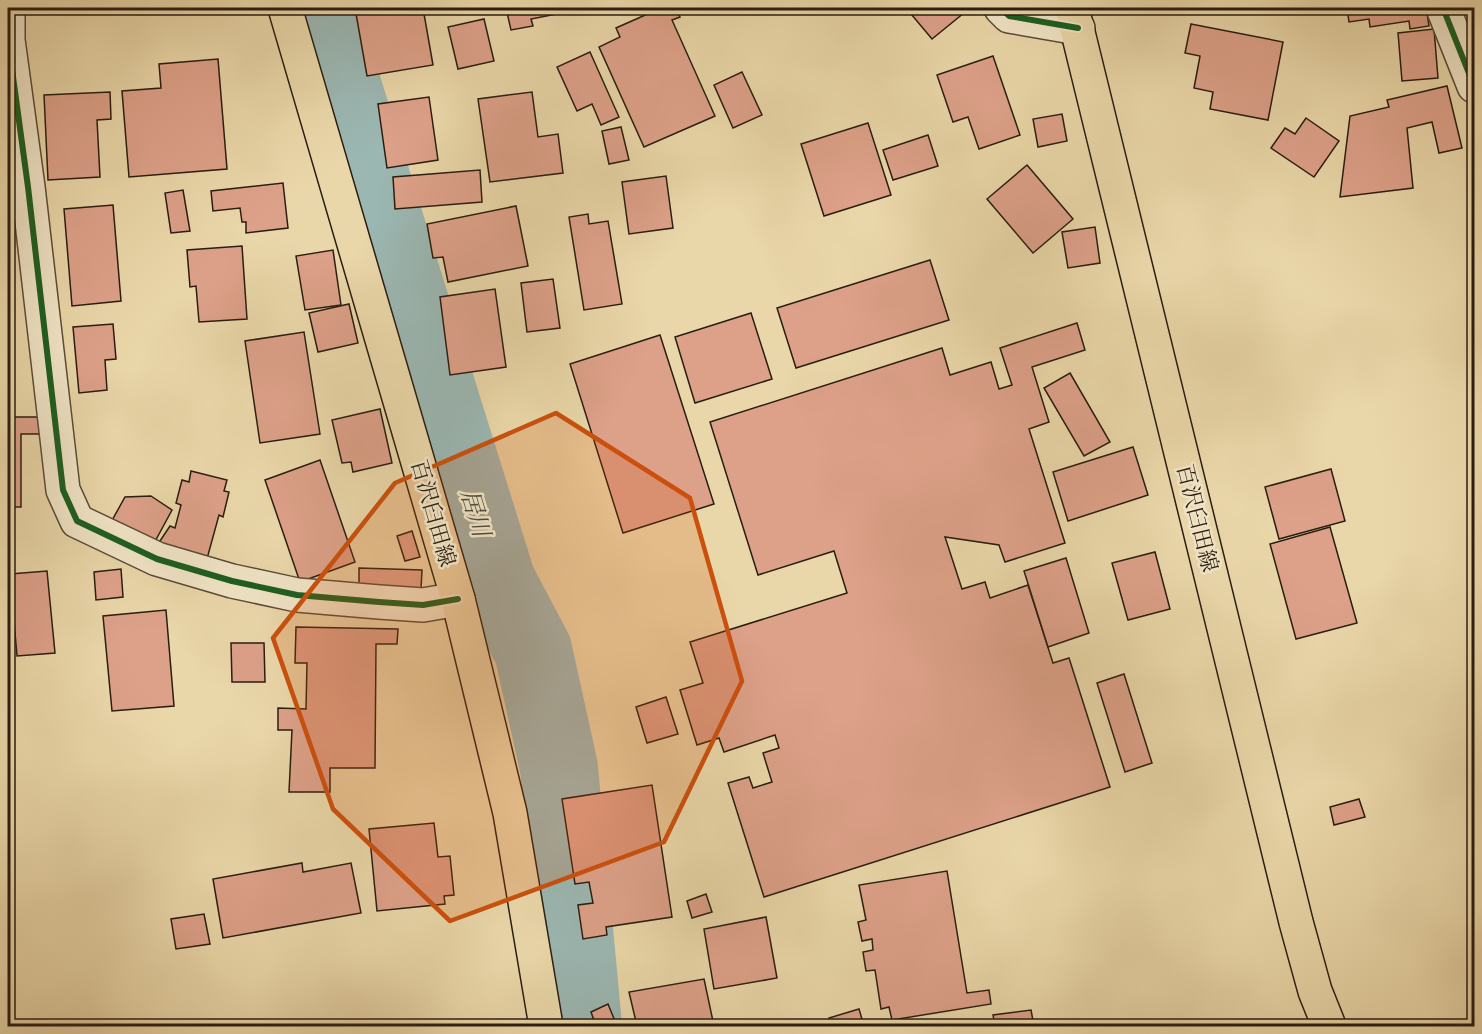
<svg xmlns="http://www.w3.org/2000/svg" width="1482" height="1034" font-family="Cardo,'Noto Serif JP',serif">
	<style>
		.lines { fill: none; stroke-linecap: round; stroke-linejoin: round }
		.river { stroke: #9bb7b2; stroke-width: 78 }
		.building { fill: #dda189; stroke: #291d10; stroke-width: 1.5 }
		.minor-casing { stroke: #594c36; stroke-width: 36 }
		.major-casing { stroke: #291d10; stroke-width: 36 }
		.minor { stroke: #f1e5c7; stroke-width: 33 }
		.major { stroke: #ead7a9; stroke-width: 33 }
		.cycleway-casing { stroke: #f1e5c7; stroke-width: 10 }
		.cycleway { stroke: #1b5e20; stroke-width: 6 }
		.marked { fill: #cb500d; fill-opacity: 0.2; stroke: #cb500d; stroke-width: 4.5; stroke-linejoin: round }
		.labels { text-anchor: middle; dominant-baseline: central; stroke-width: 5; stroke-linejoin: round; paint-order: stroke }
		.street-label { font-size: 22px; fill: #291d10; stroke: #f1e5c7 }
		.water-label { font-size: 24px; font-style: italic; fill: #4b4b41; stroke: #f1e5c7 }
	</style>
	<rect width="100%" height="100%" fill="#ead7a9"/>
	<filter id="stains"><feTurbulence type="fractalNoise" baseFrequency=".00333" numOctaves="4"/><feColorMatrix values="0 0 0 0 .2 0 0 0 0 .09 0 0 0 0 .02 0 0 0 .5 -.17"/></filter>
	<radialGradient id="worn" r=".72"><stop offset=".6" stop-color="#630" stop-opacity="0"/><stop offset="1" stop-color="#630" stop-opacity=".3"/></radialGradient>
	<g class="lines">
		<!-- river -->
		<polyline class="river" points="318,8 497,582 533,650 559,768 583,1026"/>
	</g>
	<!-- building -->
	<g class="building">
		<polygon points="156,8 191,8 192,9 157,13"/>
		<polygon points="355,8 423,8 433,65 367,76"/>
		<polygon points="506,8 571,8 572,11 531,19 533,26 511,30"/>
		<polygon points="661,8 675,8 680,17 672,20 715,116 644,147 599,47 620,37 616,28"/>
		<polygon points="906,8 970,8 932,39"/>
		<polygon points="1347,8 1420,8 1421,14 1427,13 1429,26 1410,29 1409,21 1370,27 1369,19 1349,22"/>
		<polygon points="484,19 494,61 458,69 448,27"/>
		<polygon points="1191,24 1283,42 1268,120 1210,109 1213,92 1194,88 1200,56 1185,53"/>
		<polygon points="1434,29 1438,78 1402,81 1398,33"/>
		<polygon points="590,52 619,117 601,125 592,104 577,111 557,67"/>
		<polygon points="993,56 1020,135 979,149 968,117 953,122 937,75"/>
		<polygon points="218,59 227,169 129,177 122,91 161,88 159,64"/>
		<polygon points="742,72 762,115 733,128 714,85"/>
		<polygon points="1447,86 1462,148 1439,153 1432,122 1407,128 1413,188 1340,197 1350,116 1389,107 1387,100"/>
		<polygon points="110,92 111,119 97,120 100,177 48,180 44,95"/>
		<polygon points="532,92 538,137 558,134 563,173 490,182 478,99"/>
		<polygon points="429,97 438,160 387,168 378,104"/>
		<polygon points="1062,114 1067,141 1038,147 1033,119"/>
		<polygon points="1306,118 1339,141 1314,177 1271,148 1285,128 1295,134"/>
		<polygon points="868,123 891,195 824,216 801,144"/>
		<polygon points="621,127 629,160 609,164 602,131"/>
		<polygon points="928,135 938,166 893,180 883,150"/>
		<polygon points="1027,165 1073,219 1033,253 987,199"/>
		<polygon points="480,170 482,202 395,209 393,177"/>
		<polygon points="666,176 673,228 629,234 622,182"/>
		<polygon points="283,183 288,228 246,233 246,222 242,222 240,208 213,211 211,191"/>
		<polygon points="183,190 190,231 171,233 165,193"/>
		<polygon points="113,205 121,301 72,306 64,209"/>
		<polygon points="516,206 528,266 448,282 443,257 433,258 427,224"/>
		<polygon points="588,214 589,224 608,221 622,304 584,310 569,217"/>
		<polygon points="1095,227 1100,263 1068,268 1062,232"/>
		<polygon points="242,246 247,319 199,322 196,286 190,287 187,250"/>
		<polygon points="333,250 341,305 305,310 296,256"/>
		<polygon points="930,260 949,320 796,368 777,308"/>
		<polygon points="553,279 560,328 527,332 521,283"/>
		<polygon points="495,289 506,367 450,375 440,297"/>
		<polygon points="349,304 358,343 318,352 309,313"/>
		<polygon points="751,313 772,379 695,403 675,337"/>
		<polygon points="1077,323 1085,350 1032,367 1049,422 1029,429 1065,543 1005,562 999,545 945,537 962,589 985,582 990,598 1028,585 1053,663 1069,658 1110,787 764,897 728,783 749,777 753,788 772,782 763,753 779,748 775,735 724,752 719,738 697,745 680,690 703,683 690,642 847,593 834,551 758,575 710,422 942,348 950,375 991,362 999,389 1012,385 1000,348"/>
		<polygon points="113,324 116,359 105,360 107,390 79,393 73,327"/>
		<polygon points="304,332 320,434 260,443 245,341"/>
		<polygon points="660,335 714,504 623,533 570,364"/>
		<polygon points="1070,373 1110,442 1084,456 1044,388"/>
		<polygon points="380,409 392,463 353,472 351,462 342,463 332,420"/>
		<polygon points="8,417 40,417 40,434 21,434 21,507 8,507"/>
		<polygon points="1133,447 1148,495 1068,521 1053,472"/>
		<polygon points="320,460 355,562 300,582 265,480"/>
		<polygon points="1331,469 1345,521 1279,539 1265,487"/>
		<polygon points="191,471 227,480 224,491 229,492 223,517 219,515 205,566 156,547 170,526 175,528 181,505 176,503 182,480 189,482"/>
		<polygon points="151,496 172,510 152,547 110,524 125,497"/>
		<polygon points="1330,527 1357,623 1296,639 1270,544"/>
		<polygon points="412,531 420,557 405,561 397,536"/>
		<polygon points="1155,552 1170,609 1128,620 1112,563"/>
		<polygon points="1066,558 1089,633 1048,647 1024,571"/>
		<polygon points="359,568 422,570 421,589 359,586"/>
		<polygon points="121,569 123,597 96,600 94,572"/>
		<polygon points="47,571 55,653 17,656 10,574"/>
		<polygon points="166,610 174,706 112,711 103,616"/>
		<polygon points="296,627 398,629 397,644 376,644 375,768 330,768 330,792 289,792 292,730 278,730 278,708 306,709 307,663 295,663"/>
		<polygon points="231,643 264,643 265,682 232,682"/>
		<polygon points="1124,674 1152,763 1125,772 1097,683"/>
		<polygon points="666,697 678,734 647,743 636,707"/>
		<polygon points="652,785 672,917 606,927 607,935 583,939 578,905 593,903 589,882 575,884 562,799"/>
		<polygon points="1359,799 1365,817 1334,825 1330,807"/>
		<polygon points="434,823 438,857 450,856 454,895 444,896 445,904 377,911 369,829"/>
		<polygon points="302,863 303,872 351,863 361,913 223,938 213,879"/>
		<polygon points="947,871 967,993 989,990 991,1004 892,1020 889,1007 881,1009 875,970 866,971 863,952 873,950 872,939 862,941 858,922 866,920 859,885"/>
		<polygon points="706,894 712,912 692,918 687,901"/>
		<polygon points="204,914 210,944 176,949 171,919"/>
		<polygon points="766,917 777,978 714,989 704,929"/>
		<polygon points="704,979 714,1026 635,1026 637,1026 629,992"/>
		<polygon points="608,1004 617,1026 596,1026 591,1012"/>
		<polygon points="859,1009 864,1026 831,1026 829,1018"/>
		<polygon points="1031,1010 1034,1026 995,1026 993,1015"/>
		<polygon points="971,1020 972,1026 929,1026 940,1025"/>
	</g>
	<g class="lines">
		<defs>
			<g id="minor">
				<polyline points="8,8 8,40 28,187 63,490 77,521 157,559 232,581 297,595 379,602 423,605 458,599"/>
				<polyline points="1001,8 1009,16 1078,28"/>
				<polyline points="1443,8 1474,86"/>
			</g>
			<g id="major">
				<polyline points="285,8 458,599 510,813 546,1026"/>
				<polyline points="1072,8 1296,922 1315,991 1329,1026"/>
			</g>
		</defs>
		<!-- minor casing -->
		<use href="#minor" class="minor-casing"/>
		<!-- major casing -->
		<use href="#major" class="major-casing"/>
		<!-- minor -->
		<use href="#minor" class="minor"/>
		<!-- major -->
		<use href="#major" class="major"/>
		<defs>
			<g id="cycleway">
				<polyline points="8,8 8,40 28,187 63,490 77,521 157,559 232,581 297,595 379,602 423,605 458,599"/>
				<polyline points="1001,8 1009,16 1078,28"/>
				<polyline points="1443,8 1474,86"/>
			</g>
		</defs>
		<!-- cycleway casing -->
		<use href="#cycleway" class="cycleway-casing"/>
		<!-- cycleway -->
		<use href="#cycleway" class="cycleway"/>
	</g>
	<!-- marked area -->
	<path class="marked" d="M556,413L690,498L742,681L664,842L450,921L333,809L273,638L395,483Z"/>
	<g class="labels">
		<!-- street labels -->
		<g class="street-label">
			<text transform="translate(433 513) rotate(74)">百沢臼田線</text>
			<text transform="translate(1197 518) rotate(76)">百沢臼田線</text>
		</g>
		<!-- water labels -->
		<g class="water-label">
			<text transform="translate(475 513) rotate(73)">居川</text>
		</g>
	</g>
	<!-- margin -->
	<rect width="1482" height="1034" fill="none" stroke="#ead7a9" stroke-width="30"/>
	<rect x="9" y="9" width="1464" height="1016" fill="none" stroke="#291d10" stroke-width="3"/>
	<rect x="15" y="15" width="1452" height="1004" fill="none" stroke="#291d10" stroke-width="1.5"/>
	<rect width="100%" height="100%" filter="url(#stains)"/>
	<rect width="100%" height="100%" fill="url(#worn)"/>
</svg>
